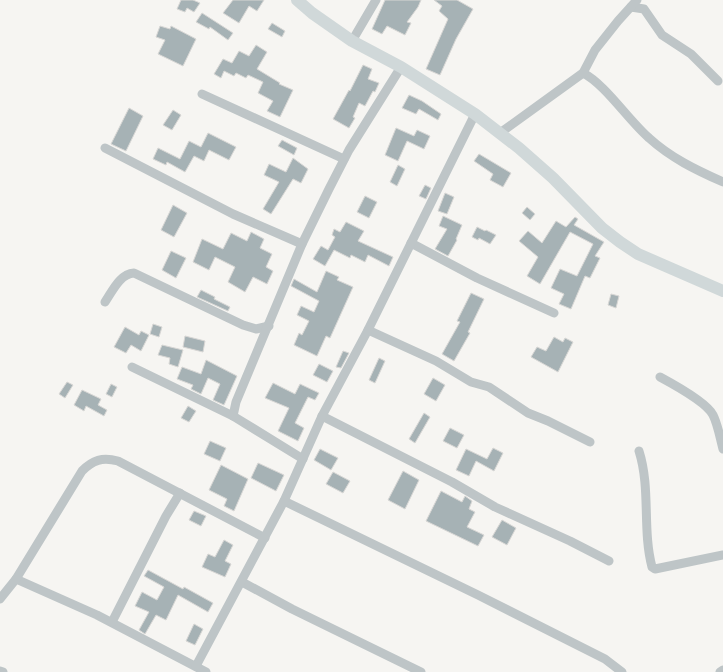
<svg xmlns="http://www.w3.org/2000/svg" width="723" height="672" font-family="'Asap Condensed',sans-serif">
	<style>
		.building { fill: #a6b2b5; stroke: #d8d7d5 }
		.lines { fill: none; stroke-linecap: round; stroke-linejoin: round }
		.street { stroke: #bec5c7; stroke-width: 9 }
		.secondary { stroke: #d0d8d9; stroke-width: 12 }
	</style>
	<rect width="100%" height="100%" fill="#f6f5f2"/>
	<!-- building -->
	<g class="building">
		<polygon points="181,0 193,0 200,3 194,12 187,8 185,12 177,9"/>
		<polygon points="233,0 264,0 257,11 249,6 239,23 223,13"/>
		<polygon points="385,0 421,0 418,7 407,22 411,23 405,35 387,26 382,34 372,29"/>
		<polygon points="434,0 457,0 473,9 456,39 440,75 426,69 448,19 439,11 442,6"/>
		<polygon points="202,13 233,33 228,40 210,27 209,29 196,22"/>
		<polygon points="272,23 285,31 282,37 268,29"/>
		<polygon points="160,26 170,29 171,26 196,39 183,66 158,54 165,40 156,37"/>
		<polygon points="256,45 267,52 257,69 280,83 279,84 293,90 280,117 267,111 273,101 258,93 263,82 248,75 246,78 236,73 234,76 224,71 221,78 214,74 223,59 232,63 239,51 249,56"/>
		<polygon points="363,65 372,69 368,79 379,83 375,92 373,91 365,106 359,103 353,117 355,118 349,128 333,119 349,90 350,91"/>
		<polygon points="409,95 422,101 441,114 438,120 419,109 416,114 402,108"/>
		<polygon points="129,108 143,116 126,151 111,144"/>
		<polygon points="173,110 181,115 172,130 163,125"/>
		<polygon points="396,128 414,136 417,130 430,136 424,149 407,141 398,161 385,155"/>
		<polygon points="208,133 236,147 229,160 209,150 204,161 194,156 185,172 167,162 166,165 153,159 158,148 180,159 189,141 201,147"/>
		<polygon points="282,140 297,148 294,155 278,146"/>
		<polygon points="479,154 511,173 503,187 490,180 493,174 474,161"/>
		<polygon points="293,158 308,169 301,183 293,179 271,214 263,209 279,182 264,175 269,164 286,172"/>
		<polygon points="398,165 405,169 397,186 390,182"/>
		<polygon points="425,185 431,188 426,199 419,196"/>
		<polygon points="445,193 454,197 447,214 438,211"/>
		<polygon points="365,196 377,202 369,218 357,212"/>
		<polygon points="173,205 187,213 174,237 161,230"/>
		<polygon points="527,207 535,214 530,220 522,213"/>
		<polygon points="443,216 462,225 456,239 457,240 448,256 435,249 447,229 439,226"/>
		<polygon points="575,217 578,219 574,225 604,242 595,256 600,258 590,278 585,276 571,309 559,304 564,294 551,288 560,269 577,276 593,244 570,232 540,284 527,276 538,257 519,241 528,231 542,243 556,221 566,227"/>
		<polygon points="346,222 364,231 358,241 393,257 389,266 368,255 365,262 351,255 350,258 334,250 325,266 313,259 321,246 328,250 335,237 332,235 334,229 340,232"/>
		<polygon points="477,227 485,231 486,230 496,235 490,244 479,238 478,240 472,237"/>
		<polygon points="251,232 264,239 260,248 272,254 266,267 273,271 267,284 253,277 245,292 228,282 235,267 215,257 209,270 193,262 202,239 223,249 231,233 247,241"/>
		<polygon points="171,251 186,258 176,278 162,270"/>
		<polygon points="326,271 339,277 337,280 353,287 330,338 326,336 317,356 294,345 299,333 302,335 309,321 297,315 301,306 314,312 319,301 291,286 294,279 317,292"/>
		<polygon points="201,290 215,297 214,299 230,307 228,311 197,297"/>
		<polygon points="471,293 484,299 468,332 470,333 454,361 442,354 460,322 457,321"/>
		<polygon points="611,294 619,296 616,308 608,305"/>
		<polygon points="153,324 162,327 159,337 150,334"/>
		<polygon points="125,327 139,335 141,331 149,335 141,351 131,345 126,353 114,347"/>
		<polygon points="185,336 205,341 203,352 183,347"/>
		<polygon points="554,337 563,342 565,338 573,342 558,372 531,357 537,347 546,351"/>
		<polygon points="162,345 183,350 178,367 169,364 170,358 158,355"/>
		<polygon points="343,351 349,353 341,368 336,367"/>
		<polygon points="379,358 385,361 375,383 369,380"/>
		<polygon points="206,360 237,376 224,405 213,400 220,384 208,378 201,394 191,389 193,385 177,379 182,367 201,374"/>
		<polygon points="319,364 333,371 327,382 313,375"/>
		<polygon points="433,378 445,385 436,401 424,394"/>
		<polygon points="67,382 73,385 65,398 59,394"/>
		<polygon points="273,383 295,394 300,384 319,393 315,400 308,397 295,423 304,428 298,441 278,431 289,408 265,398"/>
		<polygon points="111,384 117,387 112,397 106,394"/>
		<polygon points="82,390 101,399 98,405 107,410 104,416 86,406 84,411 74,405"/>
		<polygon points="188,406 196,411 189,422 181,418"/>
		<polygon points="424,413 430,417 415,443 409,439"/>
		<polygon points="450,428 464,435 457,448 443,441"/>
		<polygon points="210,441 226,448 220,461 204,454"/>
		<polygon points="493,448 503,453 494,471 476,461 469,476 456,470 466,449 487,459"/>
		<polygon points="320,449 338,458 331,470 314,460"/>
		<polygon points="258,463 284,475 276,491 251,478"/>
		<polygon points="221,465 248,479 234,511 224,506 227,499 209,490"/>
		<polygon points="403,471 419,480 405,509 388,500"/>
		<polygon points="333,472 350,481 343,493 326,484"/>
		<polygon points="441,491 462,502 465,496 472,501 469,509 475,512 467,527 484,535 478,546 426,521"/>
		<polygon points="194,511 206,516 201,526 189,520"/>
		<polygon points="502,520 516,528 507,545 492,537"/>
		<polygon points="224,540 233,545 225,561 231,564 225,577 202,567 208,554 215,557"/>
		<polygon points="148,570 183,589 184,587 213,603 208,612 178,595 166,620 156,615 145,634 139,630 149,612 135,606 142,592 157,600 164,587 144,576"/>
		<polygon points="194,624 203,629 195,645 186,641"/>
	</g>
	<g class="lines">
		<!-- street -->
		<g class="street">
			<polyline points="631,7 644,9 662,35 691,54 718,81"/>
			<polyline points="352,41 376,0"/>
			<path d="M583,73C605,84 629,121 649,138C671,158 696,170 723,182"/>
			<polyline points="202,94 344,159"/>
			<polyline points="500,133 583,73 595,50 618,21 637,0"/>
			<polyline points="105,148 233,214 302,244"/>
			<polyline points="411,243 477,278 554,313"/>
			<path d="M105,302C113,290 120,274 134,273L243,325L256,329L269,326"/>
			<polyline points="368,330 436,361 471,382 489,387 528,413 548,421 590,442"/>
			<polyline points="132,367 233,416 303,459"/>
			<path d="M660,377C673,384 707,403 713,415C718,425 720,438 723,449"/>
			<polyline points="233,416 236,402 302,244 329,189 349,150 401,67"/>
			<polyline points="322,416 452,482 495,507 570,541 609,561"/>
			<path d="M639,451C651,489 642,529 652,567L655,569L723,555"/>
			<polyline points="284,501 478,595 605,659 622,672"/>
			<polyline points="16,579 97,615 206,672"/>
			<polyline points="242,582 292,609 421,672"/>
			<path d="M0,599L16,579L82,471C93,460 102,457 118,461L265,538"/>
			<polyline points="112,622 166,516 180,493"/>
			<polyline points="196,666 284,501 322,416 368,330 475,114"/>
			<polyline points="0,671 3,672"/>
			<polyline points="720,672 723,670"/>
		</g>
		<!-- secondary -->
		<polyline class="secondary" points="297,0 312,13 352,41 401,67 475,114 519,148 553,178 602,228 620,242 638,254 723,291"/>
	</g>
</svg>
